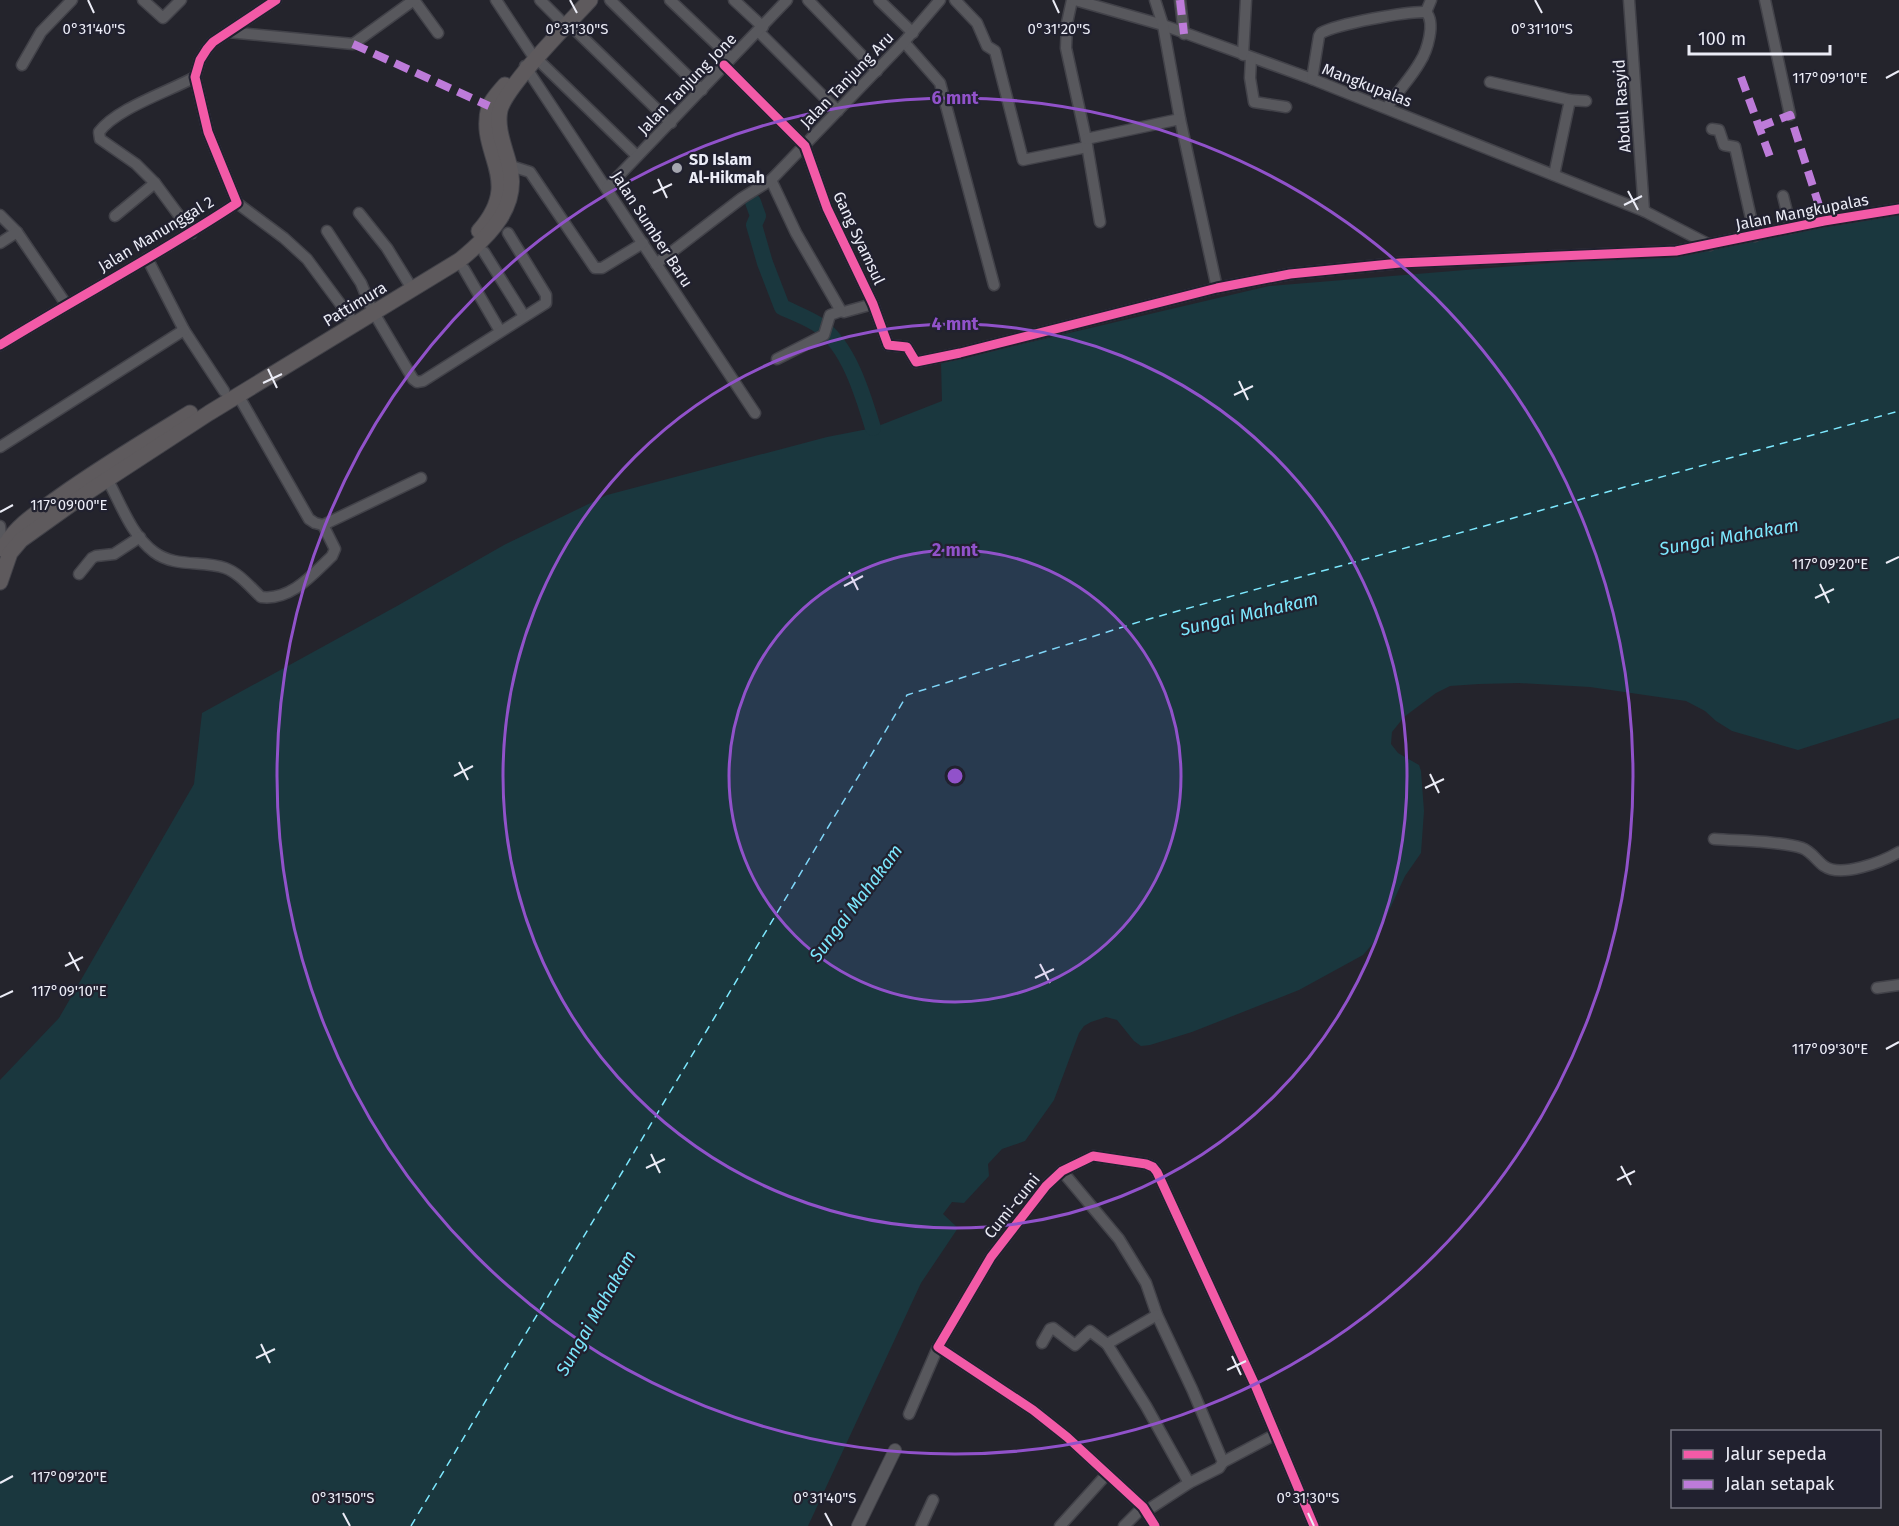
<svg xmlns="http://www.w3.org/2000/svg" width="1899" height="1526" font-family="'Fira Sans',sans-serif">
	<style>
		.water { fill: #1a373e }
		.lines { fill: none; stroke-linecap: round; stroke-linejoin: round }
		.river { stroke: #1a373e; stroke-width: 16 }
		.ferry { stroke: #7de8fe; stroke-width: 1.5; stroke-dasharray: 8 6; stroke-linecap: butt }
		.minor-casing { stroke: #424249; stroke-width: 13 }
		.tertiary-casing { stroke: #424249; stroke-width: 14 }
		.primary-casing { stroke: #424249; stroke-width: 17 }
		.minor { stroke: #58585d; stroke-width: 10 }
		.tertiary { stroke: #58585d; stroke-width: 12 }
		.primary { stroke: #5e5a5d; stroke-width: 15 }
		.quiet { stroke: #bd7bd9; stroke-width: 8; stroke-dasharray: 15 8; stroke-linecap: butt }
		.cycleway-casing { stroke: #21212f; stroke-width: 13 }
		.cycleway { stroke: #f35aa7; stroke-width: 9 }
		.ticks { fill: none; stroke: #ebecf6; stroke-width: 2 }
		.ring { fill: none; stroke: #9152ca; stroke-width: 3 }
		.poi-dot { fill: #a5a6af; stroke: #21212f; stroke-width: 2 }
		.labels { text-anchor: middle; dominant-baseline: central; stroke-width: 4.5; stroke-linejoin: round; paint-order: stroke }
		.street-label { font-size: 16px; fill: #ebecf6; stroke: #21212f }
		.poi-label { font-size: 16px; font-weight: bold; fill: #ebecf6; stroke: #21212f; text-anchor: start }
		.water-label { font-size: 18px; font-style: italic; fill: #7de8fe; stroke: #21212f }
		.ticks-label { font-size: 15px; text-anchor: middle; fill: #ebecf6; stroke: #21212f; stroke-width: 4.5; stroke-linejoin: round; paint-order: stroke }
		.centre { fill: #9152ca; stroke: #21212f; stroke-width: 3 }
		.ring-label { font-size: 18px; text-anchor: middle; font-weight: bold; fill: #9152ca; stroke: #21212f; stroke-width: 4.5; stroke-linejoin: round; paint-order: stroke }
	</style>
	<rect width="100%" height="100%" fill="#24242c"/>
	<!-- water -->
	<polygon class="water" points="1899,211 1899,718 1798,750 1732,731 1716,721 1705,711 1686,701 1590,687 1519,683 1479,684 1450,686 1436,693 1404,717 1392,732 1391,744 1398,753 1419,765 1421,771 1424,811 1421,853 1405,876 1375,941 1363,955 1299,990 1192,1032 1150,1045 1141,1046 1134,1041 1117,1020 1106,1017 1091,1022 1084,1026 1079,1033 1054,1100 1025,1141 1002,1149 988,1164 989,1176 964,1203 952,1202 943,1214 958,1228 921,1283 808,1526 0,1526 0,1080 59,1018 194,784 202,713 397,606 504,545 607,495 827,437 873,428 942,401 941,363 1269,286 1709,250"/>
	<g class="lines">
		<!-- river -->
		<path class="river" d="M753,202L758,216L754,225L765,263L782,307C794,313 809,318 820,326C849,347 863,395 873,428"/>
		<!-- ferry -->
		<polyline class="ferry" points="411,1526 907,695 1142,621 1899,411"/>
		<defs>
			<g id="minor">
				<polyline points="143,0 163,18 181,0"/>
				<polyline points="414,0 438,33"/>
				<polyline points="496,0 531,53 637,156"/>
				<polyline points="540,0 561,21"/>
				<polyline points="610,0 702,90"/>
				<polyline points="670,0 731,58"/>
				<polyline points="734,0 763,27"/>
				<polyline points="808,0 877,71"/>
				<polyline points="879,0 913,33"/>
				<polyline points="955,0 977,23 987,46 995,51 1023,160 1087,147"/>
				<polyline points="1072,0 1067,23 1066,48 1086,139 1100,222"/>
				<polyline points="1075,0 1163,25 1312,79 1644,211 1710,245"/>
				<polyline points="1155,0 1163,25 1180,119 1217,288"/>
				<polyline points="1180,0 1184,34"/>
				<polyline points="1629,0 1644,211"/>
				<polyline points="1765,0 1790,115"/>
				<polyline points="1426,12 1431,0"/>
				<polyline points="568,23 671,123"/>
				<polyline points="228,32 353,44 414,0"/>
				<polyline points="759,32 838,111"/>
				<polyline points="904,42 940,83 994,285"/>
				<polyline points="1243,55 1246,0"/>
				<polyline points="1251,58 1250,78 1254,102 1286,107"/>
				<polyline points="22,65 41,32 72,0"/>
				<polyline points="724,65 805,146 827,208 873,304 888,345 907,347 916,362 960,353 1217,288 1290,274 1400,263 1676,251 1824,221 1899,209"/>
				<polyline points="525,66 755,413"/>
				<path d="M1312,79L1319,36L1321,33C1337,24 1407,11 1426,12C1436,23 1427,51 1420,62C1411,78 1397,92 1387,108"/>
				<polyline points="1490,82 1570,100"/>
				<polyline points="1712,129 1719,130 1724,145 1735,147 1755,236"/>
				<polyline points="1086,139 1180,119"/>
				<polyline points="505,164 530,172 595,268 602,268 643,243"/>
				<polyline points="1554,175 1570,100 1586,101"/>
				<polyline points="771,180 796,233 841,311 844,312 873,304"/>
				<path d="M155,183L136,164L100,139L99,132C117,108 168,92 195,77"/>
				<polyline points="607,188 787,0"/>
				<polyline points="1783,196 1791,228"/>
				<polyline points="237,203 284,238 307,259 350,317"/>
				<polyline points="359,213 387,248 408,282"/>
				<polyline points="0,215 17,232 66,304"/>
				<polyline points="115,216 155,183 192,233"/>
				<polyline points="327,231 361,283 370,305"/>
				<polyline points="0,243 17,232"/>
				<polyline points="484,252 524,316"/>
				<polyline points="147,258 184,330 224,391"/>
				<polyline points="656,264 742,198 771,180 904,42 940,0"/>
				<polyline points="464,269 500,331"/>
				<polyline points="374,313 413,379 417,382 423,381 546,303 546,295 508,233"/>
				<path d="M0,345C78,297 160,254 237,203L208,132L195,77L200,60L207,49L213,42L276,0"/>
				<polyline points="777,359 824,335 830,315 841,311"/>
				<polyline points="238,395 309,519 315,523 323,525 421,478"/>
				<polyline points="0,447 184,330"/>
				<path d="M105,475C120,501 130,534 154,552C175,568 203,560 225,568C239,573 250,587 261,597C291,601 313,574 332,556L335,549L323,525"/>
				<polyline points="0,526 1,537"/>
				<polyline points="79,574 92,558 96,556 114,554 140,537"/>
				<path d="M1714,839C1738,841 1781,841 1802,848C1811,851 1817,861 1824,866C1841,878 1882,862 1899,852"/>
				<polyline points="1877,988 1899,985"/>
				<polyline points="1062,1171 1119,1239 1146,1283 1157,1315 1192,1389 1223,1462 1219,1468 1189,1483 1146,1511"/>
				<polyline points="1157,1315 1107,1344 1146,1406 1189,1483"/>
				<polyline points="1042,1343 1050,1329 1053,1328 1075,1345 1090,1331 1107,1344"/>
				<polyline points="909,1414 938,1347"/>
				<polyline points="1223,1462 1276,1434"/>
				<polyline points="921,1526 933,1500"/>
				<polyline points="1060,1526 1107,1474"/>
				<polyline points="1124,1526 1143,1507"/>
				<polyline points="1155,1526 1143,1507 1067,1437 1033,1410 938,1347 991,1257 1046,1186 1062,1171 1093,1156 1146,1164 1153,1167 1157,1172 1255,1385 1314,1526"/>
			</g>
			<polyline id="tertiary" points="858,1526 895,1450"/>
			<g id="primary">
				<path d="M479,231C525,179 476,154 489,107C492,99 499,92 505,85"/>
				<path d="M3,549C15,526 38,512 59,497C101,467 146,440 190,413"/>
				<path d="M0,582L10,553L21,540L91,490L209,413L460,260C489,236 521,206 509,164C505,148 496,128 500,110C506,86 571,21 590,0"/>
			</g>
		</defs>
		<!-- minor casing -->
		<use href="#minor" class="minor-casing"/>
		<!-- tertiary casing -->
		<use href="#tertiary" class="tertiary-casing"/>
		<!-- primary casing -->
		<use href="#primary" class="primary-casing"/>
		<!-- minor -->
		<use href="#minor" class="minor"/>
		<!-- tertiary -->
		<use href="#tertiary" class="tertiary"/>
		<!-- primary -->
		<use href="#primary" class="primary"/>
		<!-- quiet -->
		<g class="quiet">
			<polyline points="1180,0 1184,34"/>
			<polyline points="353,44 489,106"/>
			<polyline points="1741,77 1770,157"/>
			<polyline points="1759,127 1790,115 1824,221"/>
		</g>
		<defs>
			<g id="cycleway">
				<polyline points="724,65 805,146 827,208 873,304 888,345 907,347 916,362 960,353 1217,288 1290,274 1400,263 1676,251 1824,221 1899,209"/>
				<path d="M0,345C78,297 160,254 237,203L208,132L195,77L200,60L207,49L213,42L276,0"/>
				<polyline points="1155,1526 1143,1507 1067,1437 1033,1410 938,1347 991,1257 1046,1186 1062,1171 1093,1156 1146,1164 1153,1167 1157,1172 1255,1385 1314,1526"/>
			</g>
		</defs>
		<!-- cycleway casing -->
		<use href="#cycleway" class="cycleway-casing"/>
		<!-- cycleway -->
		<use href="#cycleway" class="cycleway"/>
	</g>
	<!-- ticks -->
	<path class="ticks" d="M88,0L94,13M570,0L577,13M1053,0L1059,13M1535,0L1542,13M1886,78L1899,71M658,179L667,198M1628,191L1638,210M653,193L672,184M1624,205L1642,196M268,369L277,388M1239,381L1248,400M263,383L282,374M1234,395L1253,386M0,512L13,505M1886,563L1899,557M849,572L858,590M1820,584L1829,603M844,586L863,576M1815,598L1834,589M459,762L468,780M1430,774L1439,793M454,776L473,766M1425,788L1444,779M69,952L79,971M1040,964L1050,983M65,966L83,957M1035,978L1054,969M0,997L13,991M1886,1049L1899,1042M651,1154L660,1173M1621,1166L1631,1185M646,1168L665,1159M1617,1180L1635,1171M261,1344L270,1363M1232,1356L1241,1375M256,1358L275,1349M1227,1370L1246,1361M0,1483L13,1476M343,1513L350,1526M825,1513L832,1526M1308,1513L1314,1526"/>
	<!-- distance rings -->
	<circle cx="955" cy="776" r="226" fill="#9152ca" fill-opacity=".12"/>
	<g class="ring">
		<circle cx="955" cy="776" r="226"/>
		<circle cx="955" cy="776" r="452"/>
		<circle cx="955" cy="776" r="678"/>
	</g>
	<!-- markers -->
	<circle class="poi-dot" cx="677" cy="168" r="6"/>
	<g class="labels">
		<!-- street labels -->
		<g class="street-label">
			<text transform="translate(847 80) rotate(-46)">Jalan Tanjung Aru</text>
			<text transform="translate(687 84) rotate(-46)">Jalan Tanjung Jone</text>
			<text transform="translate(1367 85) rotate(21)">Mangkupalas</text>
			<text transform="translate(1622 106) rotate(-94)">Abdul Rasyid</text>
			<text transform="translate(1802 212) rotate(-11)">Jalan Mangkupalas</text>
			<text transform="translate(652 229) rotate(57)">Jalan Sumber Baru</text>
			<text transform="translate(156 234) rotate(-31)">Jalan Manunggal 2</text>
			<text transform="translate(859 238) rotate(65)">Gang Syamsul</text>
			<text transform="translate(355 304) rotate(-31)">Pattimura</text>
			<text transform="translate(1012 1206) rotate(-51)">Cumi-cumi</text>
		</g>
		<!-- poi labels -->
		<g class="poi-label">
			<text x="689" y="159">SD Islam<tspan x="689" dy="18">Al-Hikmah</tspan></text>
		</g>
		<!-- water labels -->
		<g class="water-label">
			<text transform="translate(1729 537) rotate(-10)">Sungai Mahakam</text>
			<text transform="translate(1249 614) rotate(-13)">Sungai Mahakam</text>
			<text transform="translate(856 903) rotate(-53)">Sungai Mahakam</text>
			<text transform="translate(596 1313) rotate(-60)">Sungai Mahakam</text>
		</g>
	</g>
	<g class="ticks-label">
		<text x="94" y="34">0°31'40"S</text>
		<text x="577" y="34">0°31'30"S</text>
		<text x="1059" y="34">0°31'20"S</text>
		<text x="1542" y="34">0°31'10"S</text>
		<text x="1830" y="83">117°09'10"E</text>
		<text x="69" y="510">117°09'00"E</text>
		<text x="1830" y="569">117°09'20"E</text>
		<text x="69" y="996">117°09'10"E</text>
		<text x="1830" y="1054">117°09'30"E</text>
		<text x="69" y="1482">117°09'20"E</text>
		<text x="343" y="1503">0°31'50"S</text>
		<text x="825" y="1503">0°31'40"S</text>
		<text x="1308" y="1503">0°31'30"S</text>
	</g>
	<circle cx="955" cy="776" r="9" class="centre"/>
	<g class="ring-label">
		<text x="955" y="104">6 mnt</text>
		<text x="955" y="330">4 mnt</text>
		<text x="955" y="556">2 mnt</text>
	</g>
	<!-- legend -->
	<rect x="1671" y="1430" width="210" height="78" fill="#21212f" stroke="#72727f" stroke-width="1.5"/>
	<rect x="1683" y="1450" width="30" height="9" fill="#f35aa7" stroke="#72727f" stroke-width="1.5"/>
	<text x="1725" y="1460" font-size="18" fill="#ebecf6">Jalur sepeda</text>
	<rect x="1683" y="1480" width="30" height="9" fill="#bd7bd9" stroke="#72727f" stroke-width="1.5"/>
	<text x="1725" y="1490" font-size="18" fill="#ebecf6">Jalan setapak</text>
	<!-- scale -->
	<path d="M1689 45v9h141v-9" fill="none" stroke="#ebecf6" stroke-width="3"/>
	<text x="1698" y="45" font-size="18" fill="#ebecf6" stroke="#21212f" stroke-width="4.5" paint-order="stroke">100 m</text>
</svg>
